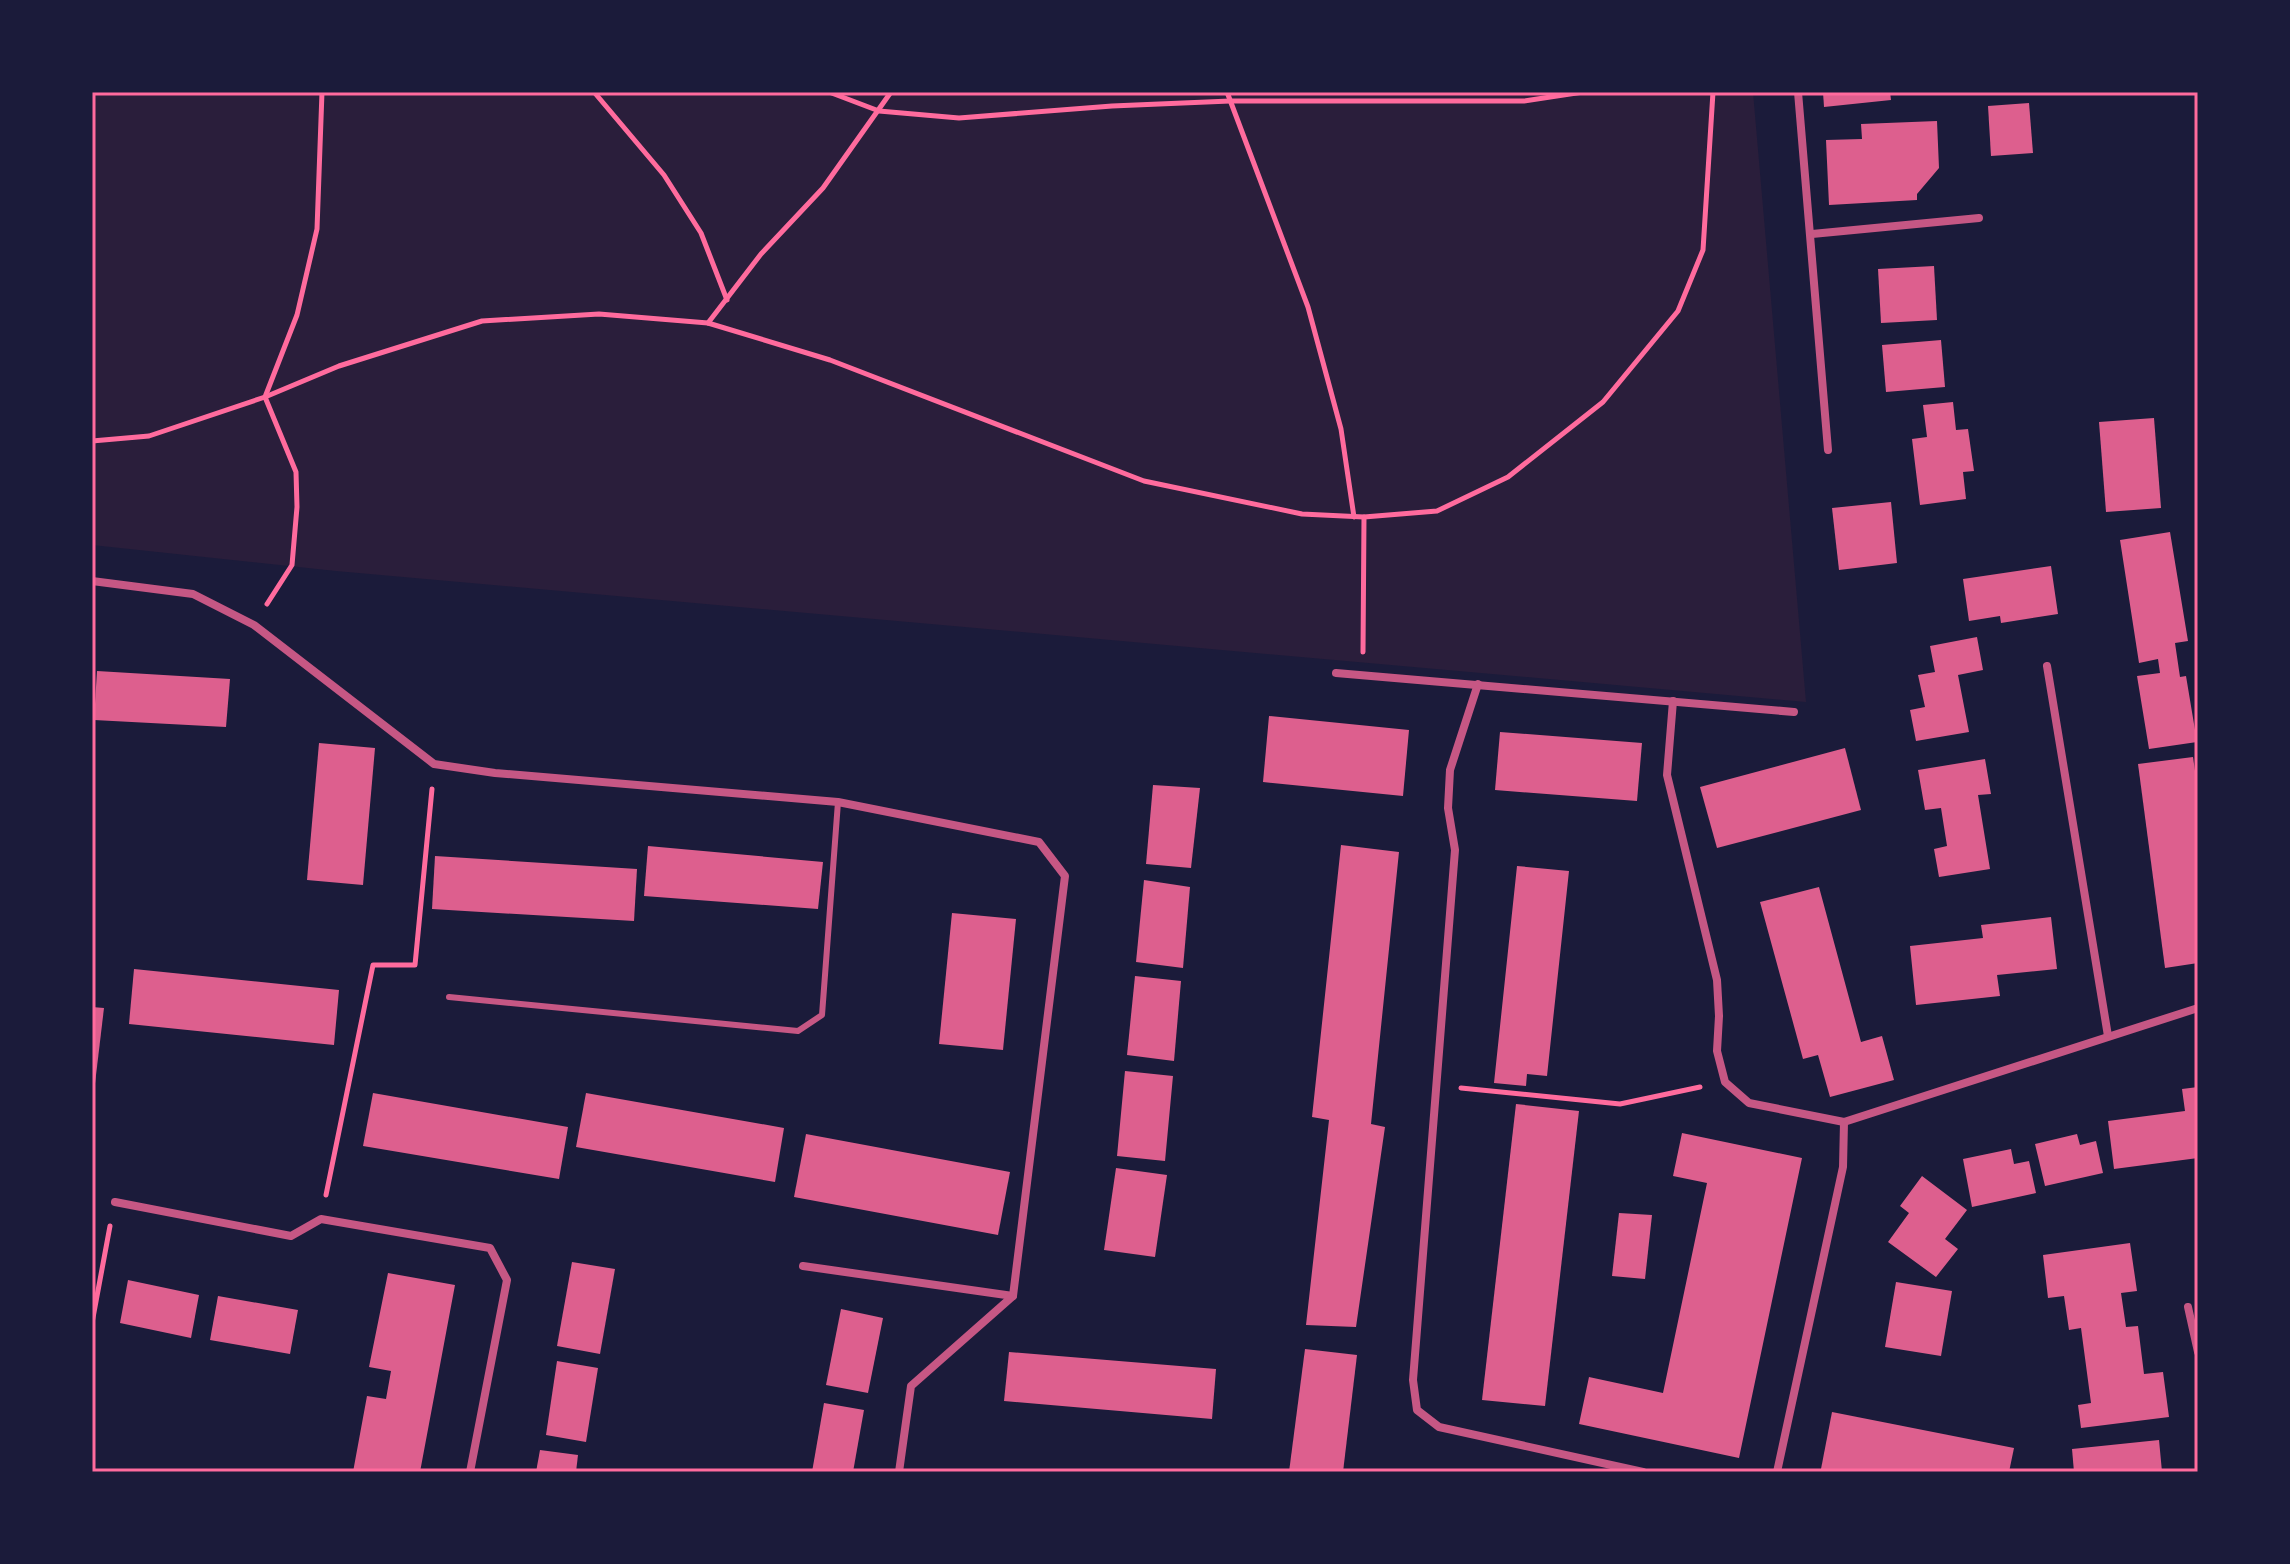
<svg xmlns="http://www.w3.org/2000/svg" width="2290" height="1564" font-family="'Asap Condensed',sans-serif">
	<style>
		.green { fill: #2a1e3b }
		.building { fill: #dd5f8e }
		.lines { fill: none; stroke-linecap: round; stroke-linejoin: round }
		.path { stroke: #ff6b9d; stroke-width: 5 }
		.service { stroke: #c65784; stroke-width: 6 }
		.minor { stroke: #c65784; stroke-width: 8 }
		.neatline { fill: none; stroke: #ff6b9d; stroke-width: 3 }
	</style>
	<rect width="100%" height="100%" fill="#1b1b3a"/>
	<!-- green -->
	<polygon class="green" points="92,92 1753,92 1806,702 336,571 92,545"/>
	<!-- building -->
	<g class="building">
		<polygon points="1823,92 1890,92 1891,100 1824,107"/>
		<polygon points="2029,103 2033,153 1991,156 1988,106"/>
		<polygon points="1937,121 1939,168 1917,194 1917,200 1829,205 1826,140 1862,139 1861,124"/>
		<polygon points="1934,266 1937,320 1881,323 1878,269"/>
		<polygon points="1941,340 1945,387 1886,392 1882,345"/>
		<polygon points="1953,402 1956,430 1968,429 1974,471 1963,472 1966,499 1920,505 1912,439 1927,437 1923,405"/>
		<polygon points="2154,418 2161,508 2106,512 2099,422"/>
		<polygon points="1891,502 1897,563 1839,570 1832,508"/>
		<polygon points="2170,532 2188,641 2175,643 2180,677 2186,676 2197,742 2149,749 2137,676 2160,673 2158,659 2139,663 2120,540"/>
		<polygon points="2051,566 2058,614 2001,623 2000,616 1969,621 1963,579"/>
		<polygon points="1977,637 1983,670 1958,675 1969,732 1916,741 1910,710 1925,707 1918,675 1935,672 1930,646"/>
		<polygon points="97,671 230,679 226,727 94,720"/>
		<polygon points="1269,716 1409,730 1403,796 1263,782"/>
		<polygon points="1500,732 1642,743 1637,801 1495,790"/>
		<polygon points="319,743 375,748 363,885 307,880"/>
		<polygon points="1845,748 1861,810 1717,848 1700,787"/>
		<polygon points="2193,757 2198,792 2198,963 2165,968 2138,764"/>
		<polygon points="1985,759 1991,794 1978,795 1990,869 1939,877 1934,849 1947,846 1941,808 1925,810 1918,770"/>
		<polygon points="1153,785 1200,788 1191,868 1146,864"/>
		<polygon points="1341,845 1399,852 1371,1124 1385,1127 1356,1327 1306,1325 1329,1120 1312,1117"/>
		<polygon points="648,846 823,862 818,909 644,896"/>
		<polygon points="435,856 637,869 634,921 432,909"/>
		<polygon points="1517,866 1569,871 1547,1076 1527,1074 1526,1086 1494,1083"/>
		<polygon points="1144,880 1190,887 1183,968 1136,962"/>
		<polygon points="1819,887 1861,1042 1882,1036 1894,1080 1830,1097 1818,1055 1803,1059 1760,902"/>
		<polygon points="952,913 1016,919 1003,1050 939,1044"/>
		<polygon points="2051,917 2057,969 1997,975 2000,996 1916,1005 1910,946 1983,938 1981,925"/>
		<polygon points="134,969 339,990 334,1045 129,1024"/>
		<polygon points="1135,976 1181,981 1174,1061 1127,1055"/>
		<polygon points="92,1007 104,1008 94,1092 92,1092"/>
		<polygon points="1125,1071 1173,1076 1165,1161 1117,1156"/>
		<polygon points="2198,1087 2198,1158 2114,1169 2108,1121 2185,1111 2182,1089"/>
		<polygon points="373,1093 568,1127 559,1179 363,1146"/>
		<polygon points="586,1093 784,1128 775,1182 576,1147"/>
		<polygon points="1516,1104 1579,1111 1545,1406 1482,1400"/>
		<polygon points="1682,1133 1802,1158 1739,1458 1579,1424 1589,1377 1663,1393 1707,1183 1673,1176"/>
		<polygon points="806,1134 1010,1172 998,1235 794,1197"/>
		<polygon points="2077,1134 2080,1145 2096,1141 2103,1173 2045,1186 2035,1144"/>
		<polygon points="2011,1149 2014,1164 2029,1161 2036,1193 1972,1207 1963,1159"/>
		<polygon points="1116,1168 1167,1175 1155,1257 1104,1250"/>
		<polygon points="1922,1176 1967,1210 1945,1239 1958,1249 1936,1277 1888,1242 1909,1213 1900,1206"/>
		<polygon points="1619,1213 1652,1215 1645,1279 1612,1276"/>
		<polygon points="2130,1243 2137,1291 2121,1293 2126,1327 2138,1326 2144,1374 2163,1372 2169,1417 2081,1428 2078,1405 2091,1403 2081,1328 2069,1330 2064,1296 2048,1298 2043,1255"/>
		<polygon points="572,1262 615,1269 600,1354 557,1346"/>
		<polygon points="388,1273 455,1285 420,1472 353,1472 367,1396 386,1399 391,1371 369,1367"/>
		<polygon points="128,1280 199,1295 191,1338 120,1323"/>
		<polygon points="1896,1282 1952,1291 1941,1356 1885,1347"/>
		<polygon points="218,1296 298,1310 290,1354 210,1340"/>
		<polygon points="841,1309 883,1318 868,1393 826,1385"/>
		<polygon points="1305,1349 1357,1355 1343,1472 1289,1472"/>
		<polygon points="1009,1352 1216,1369 1212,1419 1004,1401"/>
		<polygon points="557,1361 598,1368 586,1442 546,1435"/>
		<polygon points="824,1403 864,1410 853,1472 812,1472"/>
		<polygon points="1832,1412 2014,1448 2009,1472 1836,1472 1821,1469"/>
		<polygon points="2159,1440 2162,1472 2074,1472 2072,1449"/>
		<polygon points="540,1450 578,1455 576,1472 536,1472"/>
	</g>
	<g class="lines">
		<!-- path -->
		<g class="path">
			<polyline points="594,92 664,175 701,233 727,300"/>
			<polyline points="829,92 879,111 959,118 1112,106 1230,101 1524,101 1583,92"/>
			<polyline points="1227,92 1308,307 1341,429 1354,517"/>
			<polyline points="708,323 761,254 823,188 891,92"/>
			<polyline points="92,441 149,436 265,397 339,366 482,321 599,314 708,323 830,360 1144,481 1302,514 1364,517 1437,511 1508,477 1603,402 1678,311 1703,250 1713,92"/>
			<polyline points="267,604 292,565 297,507 296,472 265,397 297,315 317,229 322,92"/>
			<polyline points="1363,652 1364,517"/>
			<polyline points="1461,1088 1620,1104 1700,1087"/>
			<polyline points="326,1195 373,965 415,965 432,789"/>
			<polyline points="92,1323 110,1226"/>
		</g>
		<!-- service -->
		<polyline class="service" points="449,997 798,1031 822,1015 838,802"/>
		<!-- minor -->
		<g class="minor">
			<polyline points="1798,92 1828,450"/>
			<polyline points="1812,234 1979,218"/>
			<polyline points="92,581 193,594 254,625 434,764 495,773 838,802 1039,842 1065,876 1013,1296 911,1386 899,1472"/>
			<polyline points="2047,666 2108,1036"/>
			<polyline points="1336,673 1794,712"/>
			<polyline points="1478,684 1450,770 1448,808 1455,850 1413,1380 1417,1410 1439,1427 1643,1472"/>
			<polyline points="1673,701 1667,775 1717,980 1719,1016 1717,1051 1725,1082 1749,1103 1844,1122 2198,1008"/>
			<polyline points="115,1202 291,1236 321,1219 490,1248 507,1280 470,1472"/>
			<polyline points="803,1266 1013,1296"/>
			<polyline points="2188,1307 2198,1352"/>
			<polyline points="1777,1472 1843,1167 1844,1122"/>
		</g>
	</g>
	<!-- border -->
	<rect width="2290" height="1564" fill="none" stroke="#1b1b3a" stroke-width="188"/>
	<rect x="94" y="94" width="2102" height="1376" class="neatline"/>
</svg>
